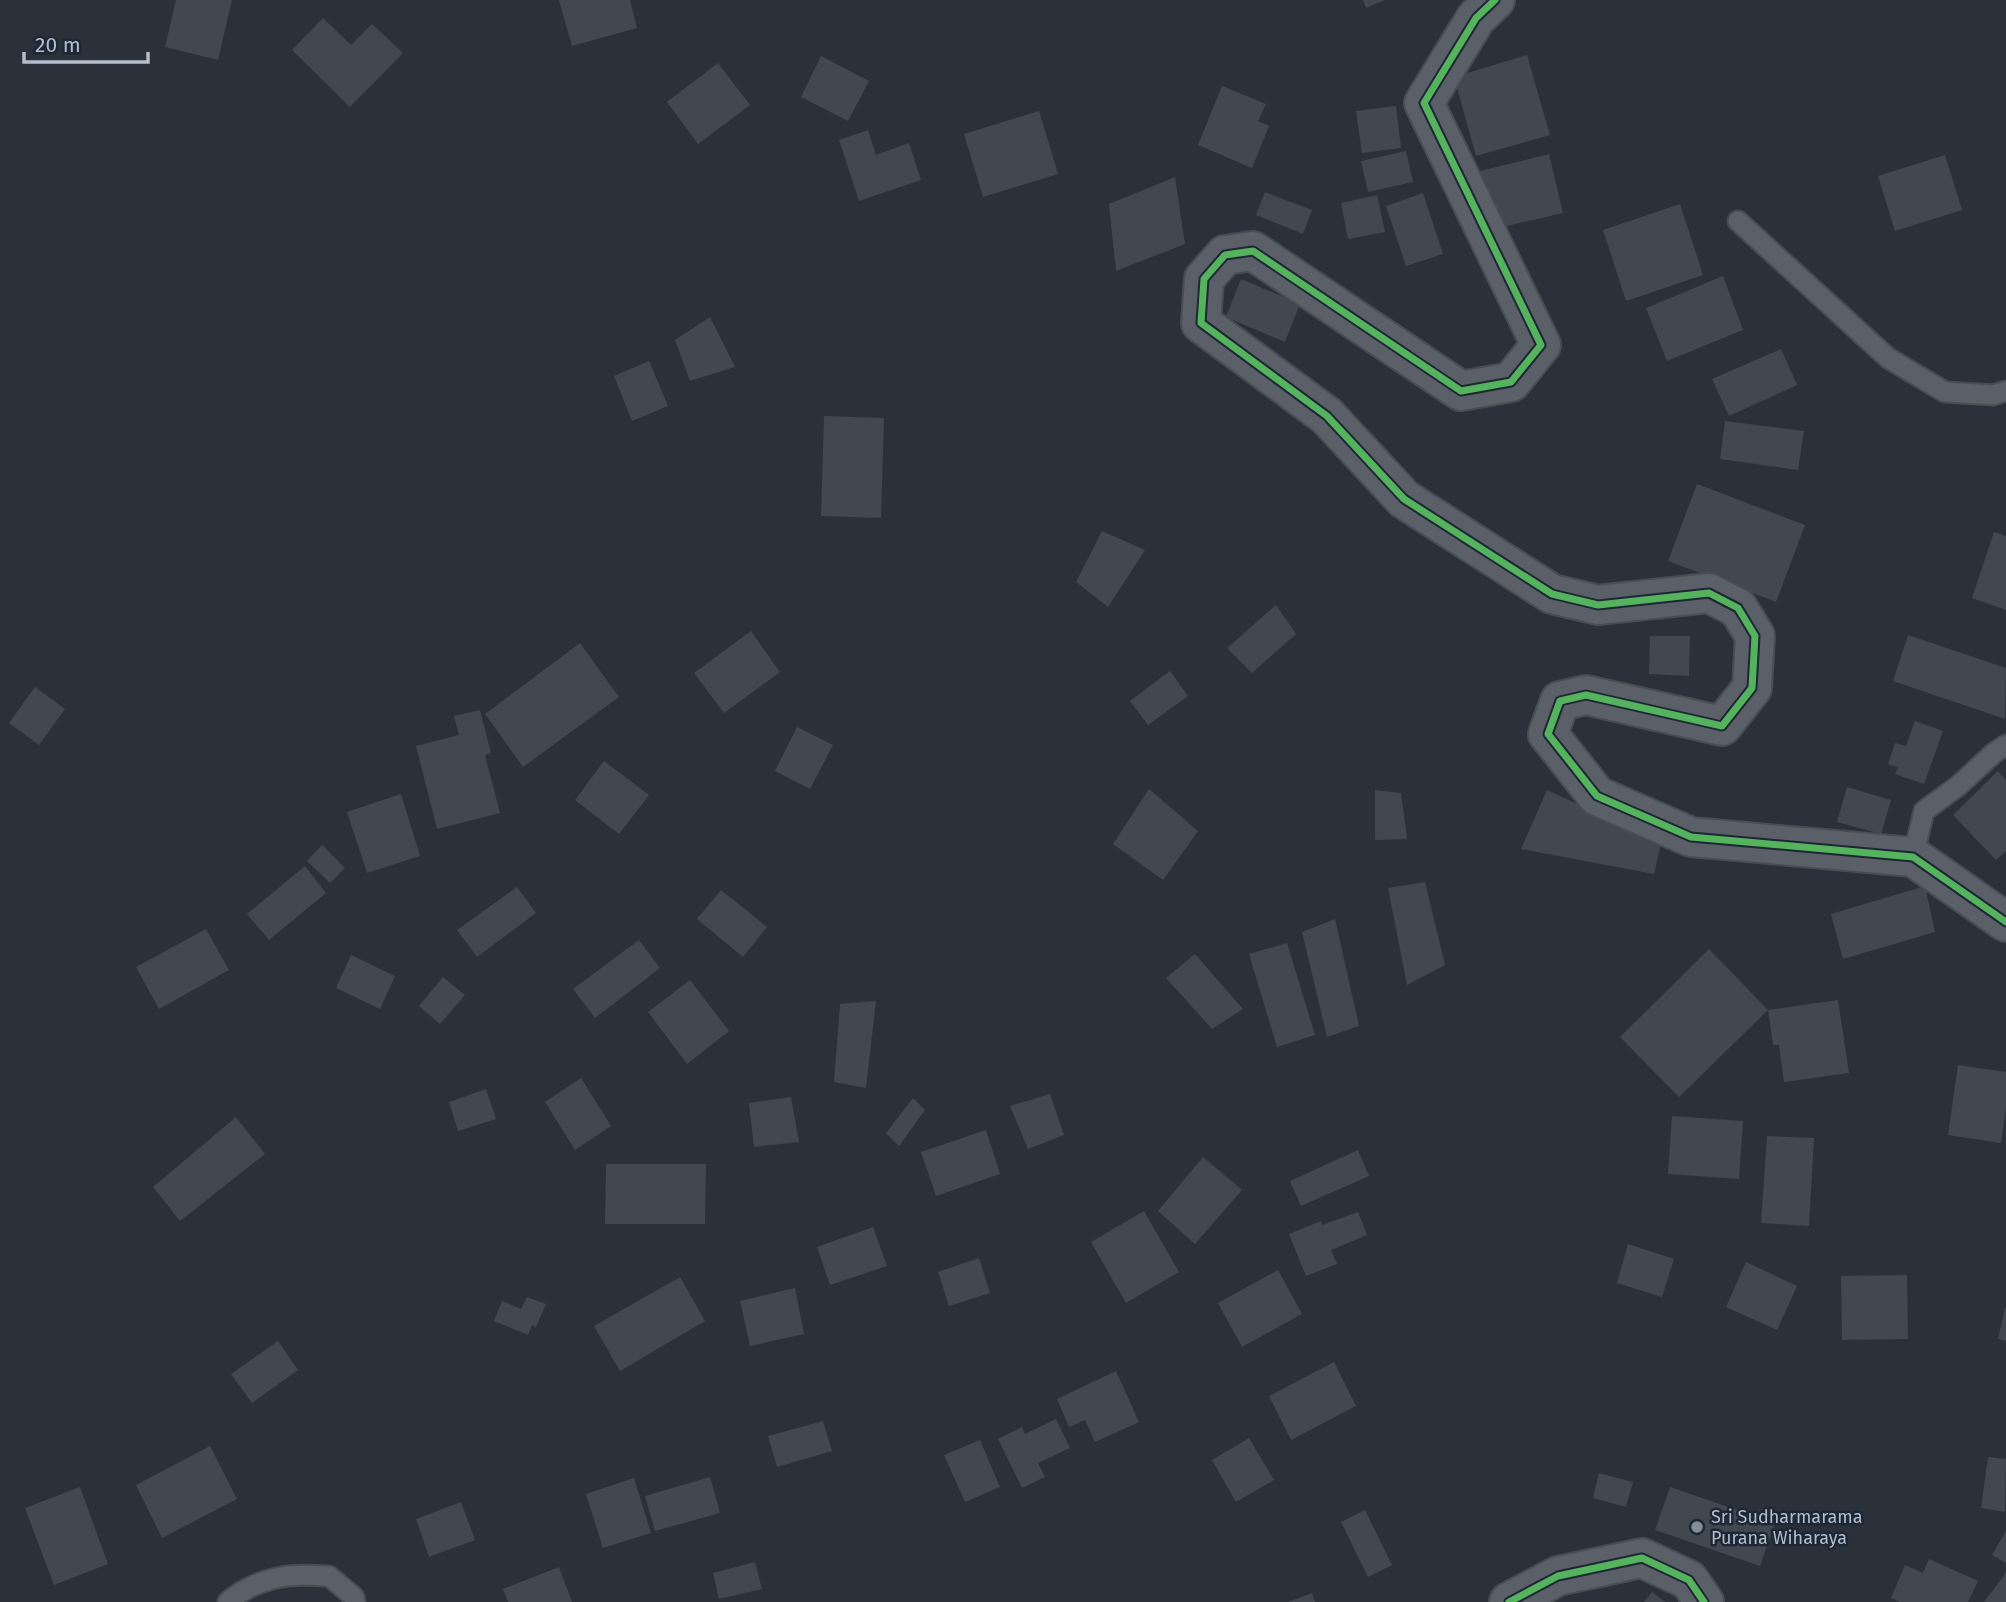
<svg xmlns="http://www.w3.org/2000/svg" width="2006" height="1602" font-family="'Fira Sans',sans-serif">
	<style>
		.building { fill: #42484f }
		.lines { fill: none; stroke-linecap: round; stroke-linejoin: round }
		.service-casing { stroke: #484d54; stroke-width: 23 }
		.minor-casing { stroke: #484d54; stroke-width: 42 }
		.tertiary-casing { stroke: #484d54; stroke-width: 42 }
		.service { stroke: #5b5f67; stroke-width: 19 }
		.minor { stroke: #5b5f67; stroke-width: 38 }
		.tertiary { stroke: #5b5f67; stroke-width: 38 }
		.cycleway-casing { stroke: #1d2735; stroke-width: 11 }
		.cycleway { stroke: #56b35d; stroke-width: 7 }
		.poi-dot { fill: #848c98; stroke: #1d2735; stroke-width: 2.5 }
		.labels { text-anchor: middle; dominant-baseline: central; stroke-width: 5; stroke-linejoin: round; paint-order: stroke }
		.poi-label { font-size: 18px; fill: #b4bdca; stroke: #1d2735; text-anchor: start }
	</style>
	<rect width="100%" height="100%" fill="#2a313a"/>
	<!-- building -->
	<g class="building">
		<polygon points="176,0 232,0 218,60 165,47"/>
		<polygon points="559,0 630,0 637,28 572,46"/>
		<polygon points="1363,0 1385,0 1366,8"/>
		<polygon points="323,18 351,45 372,24 403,53 350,107 292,50"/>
		<polygon points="1527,55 1550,135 1476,156 1454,77"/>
		<polygon points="821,56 869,81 848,121 801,97"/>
		<polygon points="718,63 750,105 698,144 667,102"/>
		<polygon points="1222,86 1266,104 1258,121 1269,126 1252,168 1198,145"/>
		<polygon points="1396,106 1401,148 1362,153 1356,111"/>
		<polygon points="1039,111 1058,174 983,197 964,134"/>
		<polygon points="868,130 876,155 909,143 921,180 859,201 839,140"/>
		<polygon points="1406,151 1413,182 1368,192 1361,161"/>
		<polygon points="1549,154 1563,213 1489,230 1476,172"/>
		<polygon points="1945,155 1962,210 1895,231 1878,176"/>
		<polygon points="1175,177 1185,244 1116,271 1109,204"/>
		<polygon points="1265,192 1312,210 1303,234 1256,215"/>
		<polygon points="1423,193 1443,254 1406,266 1386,206"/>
		<polygon points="1377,195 1385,232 1348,239 1341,203"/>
		<polygon points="1680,204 1703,275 1626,301 1603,230"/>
		<polygon points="1723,276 1743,330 1667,361 1646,308"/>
		<polygon points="1241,279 1300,304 1285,342 1226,317"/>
		<polygon points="710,317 735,367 690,381 675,340"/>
		<polygon points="1781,349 1797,385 1729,416 1712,379"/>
		<polygon points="649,361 668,406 632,421 614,376"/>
		<polygon points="824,416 884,418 881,518 821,516"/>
		<polygon points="1725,421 1804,431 1798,470 1720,459"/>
		<polygon points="1697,484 1805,525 1776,602 1668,561"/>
		<polygon points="1102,531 1145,550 1108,607 1076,582"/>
		<polygon points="1994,532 2006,536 2006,610 1972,598"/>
		<polygon points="1276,605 1296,634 1252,673 1227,648"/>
		<polygon points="751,631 780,672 724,713 694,673"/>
		<polygon points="1908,635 2006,668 2005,719 1893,681"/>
		<polygon points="1650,636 1690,636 1689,676 1649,674"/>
		<polygon points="580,643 619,697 523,767 485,714"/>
		<polygon points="1170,671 1188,696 1148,725 1130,701"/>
		<polygon points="35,687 65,709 39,745 9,723"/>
		<polygon points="480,710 491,753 485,755 500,813 437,829 416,746 459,735 454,716"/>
		<polygon points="1915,721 1943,731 1924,784 1895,774 1898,768 1888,764 1895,743 1906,746"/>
		<polygon points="797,727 833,745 810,789 775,771"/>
		<polygon points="604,761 649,795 619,834 575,800"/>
		<polygon points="1998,771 2006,780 2006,851 1996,860 1953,815"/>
		<polygon points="1847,787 1891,800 1881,834 1837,822"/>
		<polygon points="1149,789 1198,831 1163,880 1113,844"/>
		<polygon points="1375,790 1401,793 1407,839 1375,840"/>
		<polygon points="1547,790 1661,843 1654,874 1521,849"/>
		<polygon points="401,794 420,856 367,873 347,812"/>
		<polygon points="322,845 345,868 330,883 307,861"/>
		<polygon points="305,866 326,893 269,940 247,914"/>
		<polygon points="1425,882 1445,965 1407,985 1388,888"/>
		<polygon points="1925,886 1935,932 1843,959 1831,914"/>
		<polygon points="517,887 536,913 477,957 457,930"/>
		<polygon points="721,890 767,927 743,957 697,919"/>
		<polygon points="1335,919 1359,1026 1327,1037 1302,932"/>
		<polygon points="206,929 229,970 159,1009 136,967"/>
		<polygon points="639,940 660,968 595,1018 573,989"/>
		<polygon points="1287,943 1315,1035 1277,1047 1249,954"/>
		<polygon points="1709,949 1768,1010 1679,1097 1620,1037"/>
		<polygon points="1195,954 1243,1009 1212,1029 1166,978"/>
		<polygon points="351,955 395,976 380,1009 336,988"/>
		<polygon points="443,977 465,995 440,1024 419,1006"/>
		<polygon points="690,980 729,1031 687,1064 648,1012"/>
		<polygon points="1838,1000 1849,1073 1784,1082 1779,1045 1773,1045 1768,1010"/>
		<polygon points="876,1001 866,1088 834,1082 840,1004"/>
		<polygon points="1958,1065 2006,1072 2006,1107 2001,1143 1948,1135"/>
		<polygon points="581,1078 611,1126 575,1150 545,1102"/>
		<polygon points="486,1089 496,1119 458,1131 449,1102"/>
		<polygon points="1050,1094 1064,1135 1028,1149 1010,1106"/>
		<polygon points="791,1097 799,1142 754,1147 749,1103"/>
		<polygon points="913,1098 925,1110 899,1146 886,1133"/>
		<polygon points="1672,1116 1743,1121 1739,1179 1668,1174"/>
		<polygon points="236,1117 265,1154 180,1221 153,1187"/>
		<polygon points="986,1130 1000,1174 936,1196 921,1152"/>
		<polygon points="1767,1136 1814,1138 1809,1226 1761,1223"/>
		<polygon points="1358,1150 1369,1176 1301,1206 1290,1181"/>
		<polygon points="1203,1157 1242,1190 1195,1244 1158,1211"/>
		<polygon points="606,1164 706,1164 705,1224 605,1224"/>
		<polygon points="1144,1211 1179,1272 1126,1303 1091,1242"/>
		<polygon points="1358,1212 1367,1235 1331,1250 1337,1264 1306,1276 1289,1234 1321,1221 1322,1225"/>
		<polygon points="873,1227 887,1266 830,1285 817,1247"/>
		<polygon points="1628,1244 1674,1259 1662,1297 1617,1283"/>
		<polygon points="979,1258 990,1293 949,1306 938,1272"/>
		<polygon points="1746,1262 1797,1286 1777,1330 1726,1307"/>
		<polygon points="1278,1270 1302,1314 1242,1347 1218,1303"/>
		<polygon points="1907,1275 1908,1339 1842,1340 1841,1276"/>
		<polygon points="680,1277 705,1321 620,1371 594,1326"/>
		<polygon points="795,1288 804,1334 750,1346 740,1301"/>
		<polygon points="527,1297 546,1304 536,1327 532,1325 528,1335 494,1321 502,1301 521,1309"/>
		<polygon points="2005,1308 2006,1308 2006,1341 1998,1339"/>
		<polygon points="278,1341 298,1370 252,1403 231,1374"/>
		<polygon points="1334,1362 1356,1406 1291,1440 1269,1396"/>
		<polygon points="1116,1371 1139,1422 1095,1442 1085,1420 1069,1427 1057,1399"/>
		<polygon points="1056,1419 1070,1448 1038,1463 1045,1477 1022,1488 998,1439 1022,1427 1025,1434"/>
		<polygon points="823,1421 832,1451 777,1467 768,1436"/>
		<polygon points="1249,1438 1274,1480 1236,1502 1212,1460"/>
		<polygon points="980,1440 1000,1487 965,1502 944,1455"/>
		<polygon points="210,1446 237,1499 162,1538 136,1485"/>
		<polygon points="1988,1457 2006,1459 2005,1512 1981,1508"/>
		<polygon points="1599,1473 1633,1482 1626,1507 1593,1498"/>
		<polygon points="710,1477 720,1513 655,1531 645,1496"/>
		<polygon points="634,1478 651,1533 603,1548 586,1494"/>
		<polygon points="80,1487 108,1564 54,1585 25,1508"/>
		<polygon points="1670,1487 1775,1523 1760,1566 1655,1530"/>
		<polygon points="461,1502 475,1540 429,1557 416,1519"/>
		<polygon points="1365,1510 1392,1565 1368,1577 1341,1522"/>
		<polygon points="2006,1531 2006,1563 1992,1555"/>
		<polygon points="1929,1559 1978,1581 1968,1602 1900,1602 1891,1598 1905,1565 1923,1573"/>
		<polygon points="755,1562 762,1589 719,1599 713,1573"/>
		<polygon points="559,1567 572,1602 508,1602 503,1589"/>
		<polygon points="2006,1573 2006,1602 1984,1602"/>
		<polygon points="1652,1592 1665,1602 1644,1602"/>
		<polygon points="1312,1593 1315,1602 1288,1602"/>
	</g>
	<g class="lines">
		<defs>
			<g id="service">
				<polyline points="1738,221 1888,358 1945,392 1993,395 2006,391"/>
				<polyline points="1913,857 1924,811 1958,786 1994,753 2006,745"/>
				<path d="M228,1602C243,1588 268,1578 289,1576C302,1574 316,1576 329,1576L354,1597L355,1602"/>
			</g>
			<polyline id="minor" points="1495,0 1476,18 1424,103 1541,345 1511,382 1461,391 1253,251 1225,255 1204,279 1201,323 1327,416 1404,499 1552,594 1598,605 1709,593 1738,608 1755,636 1752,688 1722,726 1586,695 1560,701 1548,734 1597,796 1691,837 1913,857 2006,922"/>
			<polyline id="tertiary" points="1509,1602 1558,1576 1642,1558 1689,1580 1704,1602"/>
		</defs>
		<!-- service casing -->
		<use href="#service" class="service-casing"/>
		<!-- minor casing -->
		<use href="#minor" class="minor-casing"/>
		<!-- tertiary casing -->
		<use href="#tertiary" class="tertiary-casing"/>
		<!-- service -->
		<use href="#service" class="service"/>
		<!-- minor -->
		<use href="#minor" class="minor"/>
		<!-- tertiary -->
		<use href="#tertiary" class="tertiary"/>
		<defs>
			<g id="cycleway">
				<polyline points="1495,0 1476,18 1424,103 1541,345 1511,382 1461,391 1253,251 1225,255 1204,279 1201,323 1327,416 1404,499 1552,594 1598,605 1709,593 1738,608 1755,636 1752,688 1722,726 1586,695 1560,701 1548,734 1597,796 1691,837 1913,857 2006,922"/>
				<polyline points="1509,1602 1558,1576 1642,1558 1689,1580 1704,1602"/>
			</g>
		</defs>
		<!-- cycleway casing -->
		<use href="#cycleway" class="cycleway-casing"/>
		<!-- cycleway -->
		<use href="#cycleway" class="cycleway"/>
	</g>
	<!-- markers -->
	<circle class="poi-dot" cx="1697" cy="1527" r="7"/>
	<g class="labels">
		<!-- poi labels -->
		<g class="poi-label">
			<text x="1711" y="1517">Sri Sudharmarama<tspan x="1711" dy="21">Purana Wiharaya</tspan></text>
		</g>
	</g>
	<!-- scale -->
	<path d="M24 52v10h124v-10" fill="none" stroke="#b4bdca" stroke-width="3.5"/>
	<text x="35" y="52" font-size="21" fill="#b4bdca" stroke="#1d2735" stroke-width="5" paint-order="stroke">20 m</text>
</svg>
